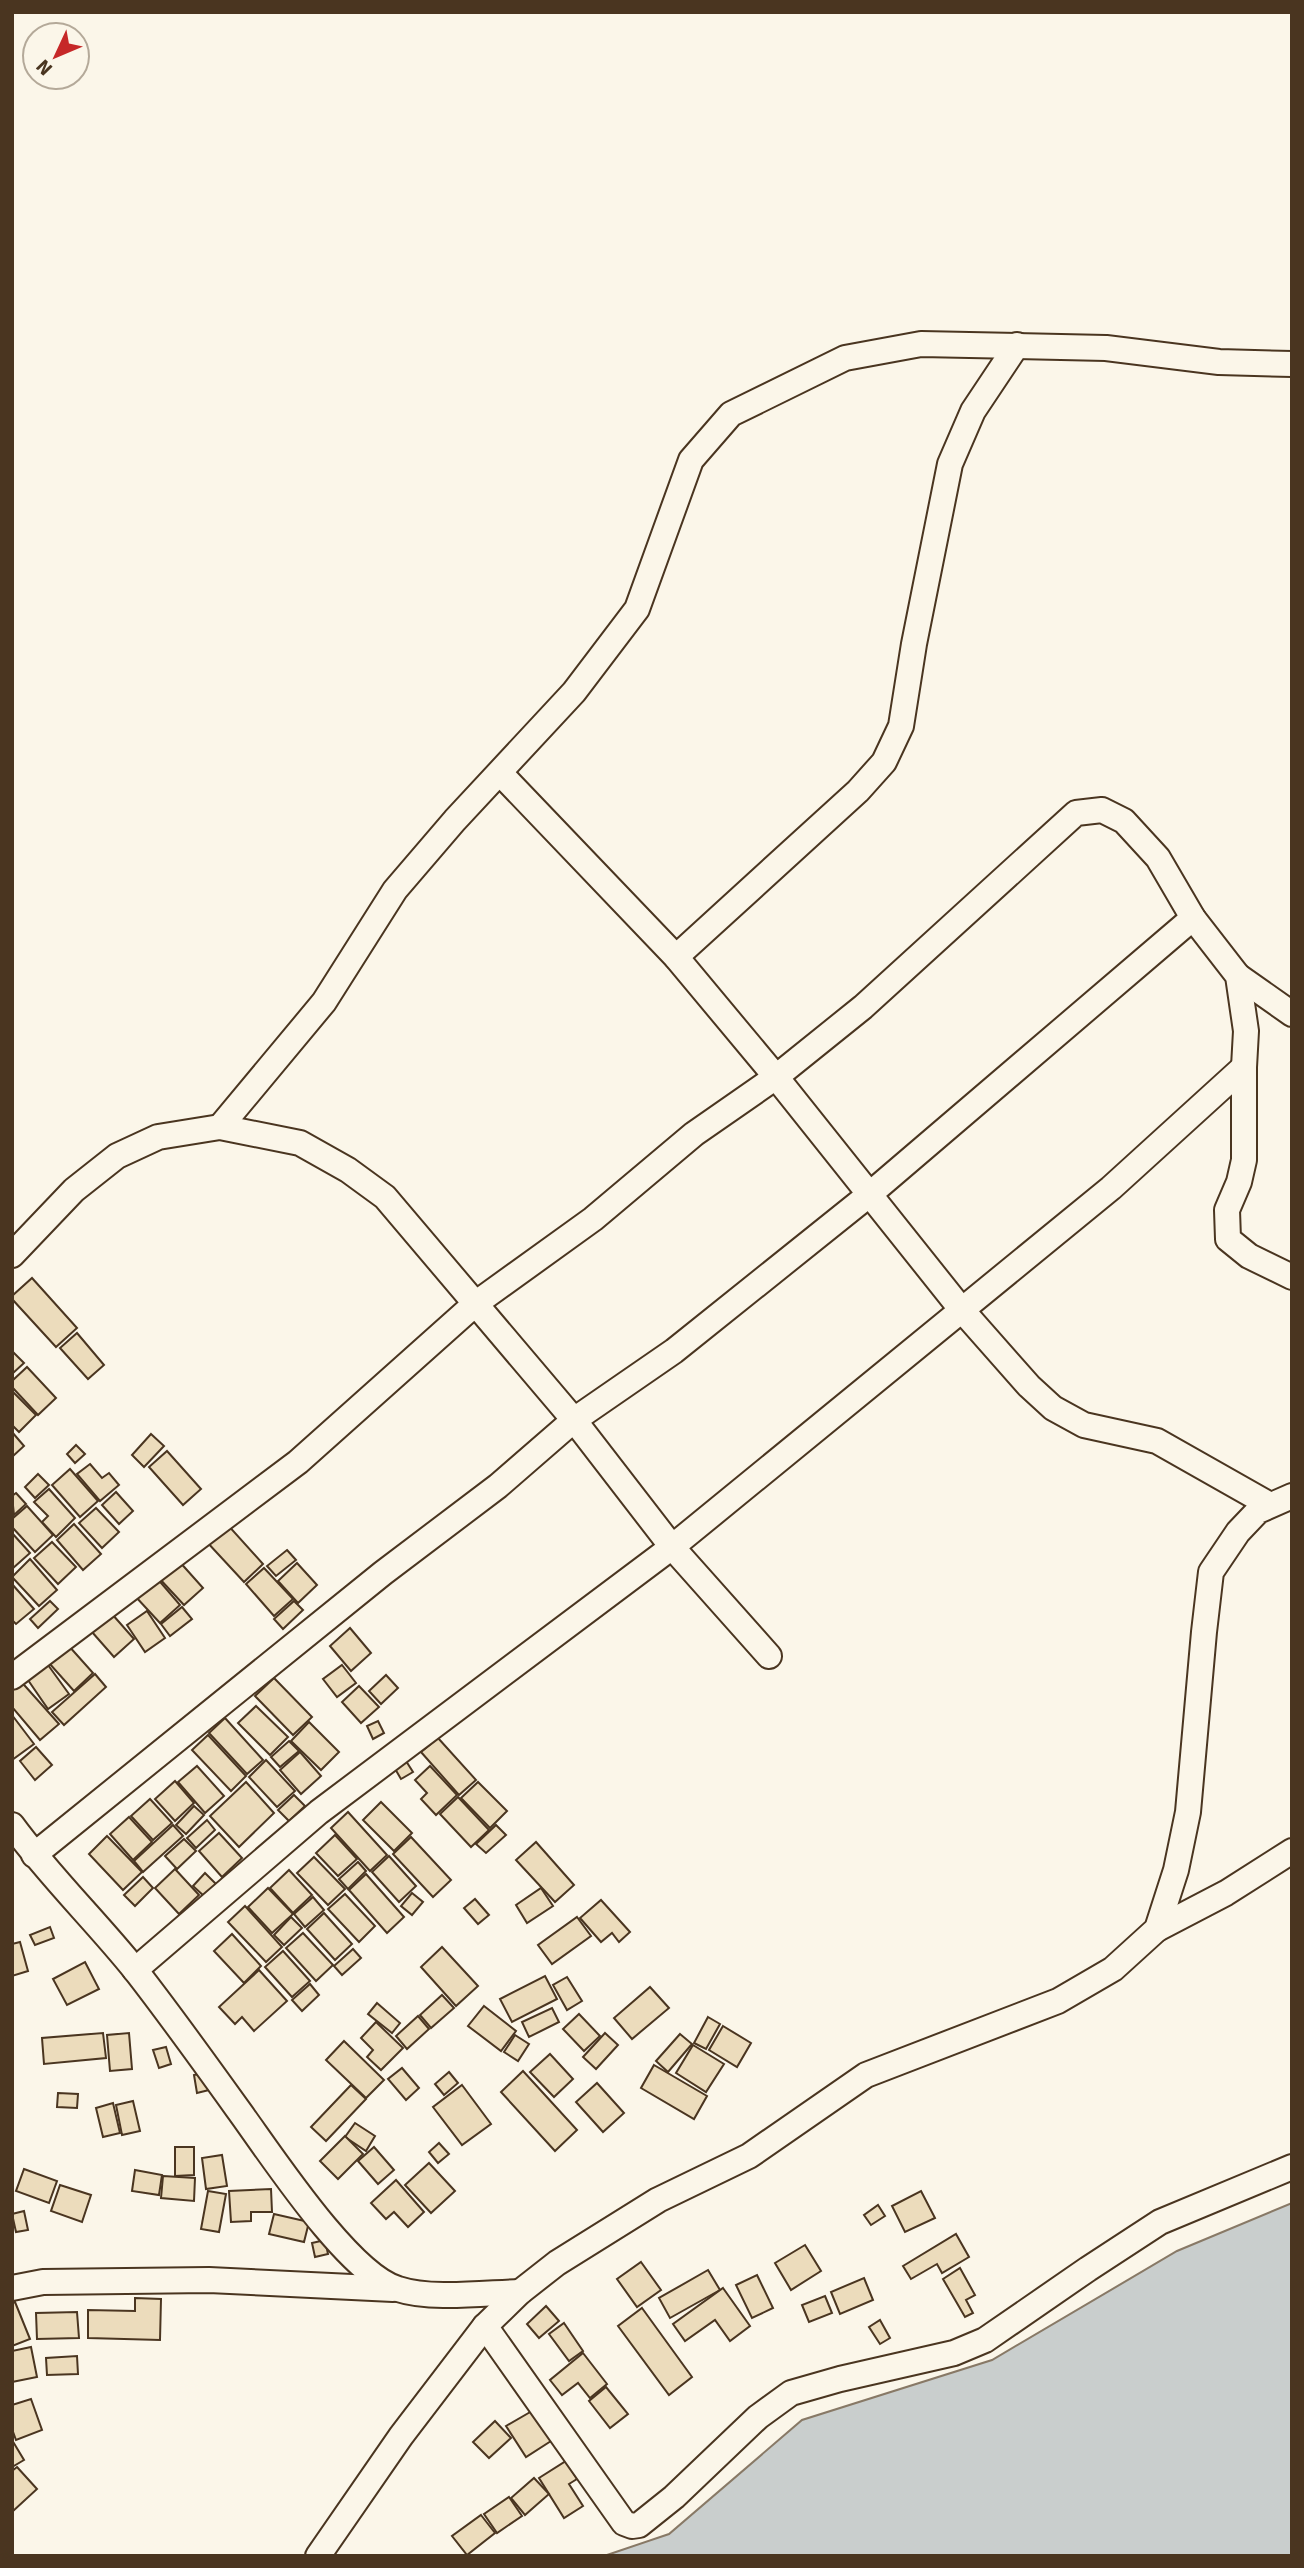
<svg xmlns="http://www.w3.org/2000/svg" width="1304" height="2568" font-family="Signika,sans-serif">
	<style>
		.water { fill: #c9cecd; stroke: #887966; stroke-width: 2 }
		.building { fill: #ecdcbc; stroke: #4a3520; stroke-width: 2 }
		.lines { fill: none; stroke-linecap: round; stroke-linejoin: round }
		.minor-casing { stroke: #4a3520; stroke-width: 28 }
		.minor { stroke: #fbf6e9; stroke-width: 24 }
	</style>
	<rect width="100%" height="100%" fill="#fbf6e9"/>
	<!-- water -->
	<polygon class="water" points="1292,2203 1292,2556 604,2556 669,2534 802,2420 992,2360 1177,2251"/>
	<!-- building -->
	<g class="building">
		<polygon points="32,1278 77,1328 56,1347 12,1299 12,1296"/>
		<polygon points="77,1333 104,1365 88,1379 60,1348"/>
		<polygon points="12,1351 24,1363 12,1374"/>
		<polygon points="27,1367 56,1398 38,1415 12,1387 12,1381"/>
		<polygon points="12,1391 36,1415 19,1432 12,1425"/>
		<polygon points="12,1432 24,1446 12,1457"/>
		<polygon points="151,1434 164,1446 144,1467 132,1455"/>
		<polygon points="76,1445 85,1454 75,1463 67,1454"/>
		<polygon points="167,1451 201,1489 183,1505 149,1467"/>
		<polygon points="90,1464 102,1478 109,1473 119,1485 100,1501 77,1474"/>
		<polygon points="70,1469 98,1501 80,1517 52,1485"/>
		<polygon points="38,1474 49,1485 35,1498 25,1487"/>
		<polygon points="49,1489 75,1518 56,1537 42,1522 48,1516 34,1502"/>
		<polygon points="116,1492 133,1511 119,1524 102,1505"/>
		<polygon points="16,1493 26,1504 14,1515 12,1496"/>
		<polygon points="27,1506 53,1535 35,1552 12,1527 12,1519"/>
		<polygon points="96,1508 119,1532 102,1548 79,1523"/>
		<polygon points="226,1523 263,1564 244,1582 206,1541"/>
		<polygon points="74,1524 101,1554 83,1570 57,1540"/>
		<polygon points="12,1533 30,1553 12,1569"/>
		<polygon points="52,1542 76,1567 58,1584 34,1558"/>
		<polygon points="287,1550 296,1560 276,1576 267,1566"/>
		<polygon points="30,1559 57,1590 39,1606 12,1577"/>
		<polygon points="178,1560 203,1588 184,1605 158,1577"/>
		<polygon points="297,1563 317,1585 298,1603 278,1581"/>
		<polygon points="264,1568 293,1599 274,1616 246,1584"/>
		<polygon points="156,1577 180,1605 160,1623 135,1596"/>
		<polygon points="12,1584 34,1609 16,1624 12,1620"/>
		<polygon points="50,1601 58,1609 38,1628 30,1619"/>
		<polygon points="294,1601 303,1610 283,1629 274,1619"/>
		<polygon points="182,1607 192,1619 170,1636 161,1624"/>
		<polygon points="147,1611 165,1638 145,1652 127,1625"/>
		<polygon points="112,1614 134,1639 114,1657 92,1632"/>
		<polygon points="350,1628 371,1653 351,1671 330,1646"/>
		<polygon points="68,1645 93,1673 74,1691 49,1663"/>
		<polygon points="48,1665 69,1694 48,1709 28,1680"/>
		<polygon points="342,1665 356,1683 337,1697 323,1679"/>
		<polygon points="95,1674 106,1687 64,1725 52,1712"/>
		<polygon points="386,1675 398,1688 381,1704 369,1691"/>
		<polygon points="17,1677 59,1724 40,1740 12,1707 12,1682"/>
		<polygon points="274,1678 312,1717 293,1735 255,1696"/>
		<polygon points="359,1686 379,1707 361,1723 342,1702"/>
		<polygon points="256,1706 288,1737 270,1755 238,1723"/>
		<polygon points="12,1715 34,1744 12,1760"/>
		<polygon points="225,1718 263,1760 247,1774 209,1733"/>
		<polygon points="378,1721 384,1733 373,1739 367,1726"/>
		<polygon points="309,1722 339,1752 321,1770 291,1741"/>
		<polygon points="208,1735 246,1776 231,1791 192,1750"/>
		<polygon points="438,1738 476,1780 459,1795 421,1752"/>
		<polygon points="289,1741 299,1751 280,1767 271,1757"/>
		<polygon points="36,1747 52,1765 35,1780 20,1761"/>
		<polygon points="300,1752 321,1776 301,1794 280,1770"/>
		<polygon points="266,1760 295,1791 277,1807 249,1777"/>
		<polygon points="406,1761 413,1772 401,1779 394,1767"/>
		<polygon points="197,1766 224,1796 205,1813 178,1782"/>
		<polygon points="430,1766 457,1795 436,1815 421,1799 427,1793 415,1780"/>
		<polygon points="175,1781 194,1803 175,1821 155,1799"/>
		<polygon points="246,1782 274,1813 239,1847 210,1816"/>
		<polygon points="478,1782 507,1811 490,1828 461,1798"/>
		<polygon points="294,1795 305,1806 289,1821 278,1810"/>
		<polygon points="458,1797 489,1830 471,1847 440,1814"/>
		<polygon points="150,1799 172,1823 153,1840 131,1816"/>
		<polygon points="381,1802 412,1833 394,1851 363,1820"/>
		<polygon points="194,1806 204,1815 186,1834 176,1825"/>
		<polygon points="348,1812 387,1855 370,1871 331,1828"/>
		<polygon points="129,1817 152,1842 133,1860 110,1834"/>
		<polygon points="207,1820 215,1830 196,1848 187,1838"/>
		<polygon points="173,1825 183,1836 143,1872 134,1861"/>
		<polygon points="496,1825 506,1835 486,1853 476,1844"/>
		<polygon points="219,1833 242,1858 222,1877 199,1851"/>
		<polygon points="335,1835 357,1859 338,1876 316,1853"/>
		<polygon points="107,1836 142,1872 123,1890 89,1854"/>
		<polygon points="411,1837 451,1880 433,1897 393,1854"/>
		<polygon points="184,1839 196,1851 177,1869 165,1856"/>
		<polygon points="536,1842 574,1885 555,1902 516,1860"/>
		<polygon points="389,1856 416,1886 399,1902 372,1872"/>
		<polygon points="314,1857 345,1889 328,1905 297,1873"/>
		<polygon points="358,1862 366,1871 348,1889 339,1879"/>
		<polygon points="175,1869 199,1895 179,1914 155,1888"/>
		<polygon points="289,1870 312,1895 293,1913 270,1888"/>
		<polygon points="205,1873 217,1885 205,1897 193,1886"/>
		<polygon points="366,1874 404,1917 387,1933 349,1890"/>
		<polygon points="143,1877 153,1888 135,1906 124,1895"/>
		<polygon points="268,1888 293,1914 272,1933 248,1907"/>
		<polygon points="541,1888 553,1906 527,1923 516,1905"/>
		<polygon points="412,1893 423,1902 412,1915 401,1906"/>
		<polygon points="345,1894 375,1926 359,1942 328,1909"/>
		<polygon points="313,1897 324,1910 305,1927 294,1914"/>
		<polygon points="475,1899 489,1915 478,1924 464,1908"/>
		<polygon points="601,1900 630,1932 619,1942 612,1933 601,1942 580,1918"/>
		<polygon points="245,1906 282,1947 266,1962 228,1922"/>
		<polygon points="324,1913 352,1944 335,1960 307,1929"/>
		<polygon points="291,1917 302,1928 284,1945 274,1935"/>
		<polygon points="577,1917 591,1936 552,1964 538,1945"/>
		<polygon points="50,1927 54,1938 35,1945 30,1935"/>
		<polygon points="303,1933 333,1965 316,1981 286,1948"/>
		<polygon points="232,1934 261,1966 244,1983 214,1951"/>
		<polygon points="20,1942 28,1971 12,1976 12,1944"/>
		<polygon points="442,1947 478,1986 456,2006 421,1967"/>
		<polygon points="353,1949 361,1958 342,1975 334,1966"/>
		<polygon points="283,1951 310,1981 292,1997 265,1967"/>
		<polygon points="85,1962 99,1989 67,2005 53,1979"/>
		<polygon points="259,1970 287,2001 254,2031 242,2017 235,2024 219,2007"/>
		<polygon points="545,1976 557,1999 512,2022 500,1999"/>
		<polygon points="567,1977 582,2001 567,2010 553,1985"/>
		<polygon points="310,1984 319,1995 302,2011 292,2000"/>
		<polygon points="650,1987 669,2008 632,2039 614,2018"/>
		<polygon points="442,1995 454,2008 431,2028 420,2015"/>
		<polygon points="377,2003 400,2023 392,2033 368,2014"/>
		<polygon points="484,2006 516,2031 501,2051 468,2026"/>
		<polygon points="552,2008 559,2022 529,2037 522,2022"/>
		<polygon points="579,2014 600,2036 584,2051 563,2029"/>
		<polygon points="418,2016 429,2029 407,2049 396,2036"/>
		<polygon points="708,2017 720,2024 706,2049 694,2043"/>
		<polygon points="376,2022 403,2048 381,2070 367,2057 373,2050 361,2038"/>
		<polygon points="723,2026 751,2043 737,2067 709,2050"/>
		<polygon points="103,2033 106,2058 44,2064 42,2038"/>
		<polygon points="129,2033 132,2069 110,2071 107,2035"/>
		<polygon points="605,2033 618,2045 596,2069 583,2057"/>
		<polygon points="680,2034 692,2044 668,2072 656,2061"/>
		<polygon points="515,2035 529,2044 518,2061 504,2052"/>
		<polygon points="344,2041 384,2080 366,2098 326,2060"/>
		<polygon points="693,2045 724,2064 706,2092 676,2073"/>
		<polygon points="166,2047 171,2064 159,2068 153,2050"/>
		<polygon points="550,2054 573,2079 554,2097 530,2072"/>
		<polygon points="654,2065 707,2096 694,2119 641,2088"/>
		<polygon points="402,2068 419,2088 406,2100 388,2079"/>
		<polygon points="523,2071 577,2130 555,2151 501,2092"/>
		<polygon points="449,2072 458,2083 444,2095 435,2084"/>
		<polygon points="205,2073 209,2090 197,2093 194,2075"/>
		<polygon points="597,2083 624,2113 603,2132 576,2102"/>
		<polygon points="351,2085 366,2099 326,2141 311,2127"/>
		<polygon points="462,2085 491,2124 462,2145 433,2107"/>
		<polygon points="58,2093 78,2094 77,2108 57,2107"/>
		<polygon points="133,2101 140,2131 122,2135 116,2105"/>
		<polygon points="113,2103 120,2133 103,2137 96,2108"/>
		<polygon points="355,2123 375,2136 366,2151 345,2137"/>
		<polygon points="345,2136 363,2154 338,2179 320,2161"/>
		<polygon points="439,2143 449,2154 438,2163 429,2152"/>
		<polygon points="175,2147 194,2147 194,2175 175,2176"/>
		<polygon points="374,2147 394,2170 378,2184 358,2161"/>
		<polygon points="222,2155 227,2186 206,2189 202,2158"/>
		<polygon points="429,2163 455,2191 431,2213 405,2185"/>
		<polygon points="24,2169 57,2181 49,2203 16,2191"/>
		<polygon points="135,2170 162,2175 159,2195 132,2191"/>
		<polygon points="163,2176 195,2178 194,2201 161,2198"/>
		<polygon points="396,2180 424,2212 408,2227 394,2212 386,2219 371,2203"/>
		<polygon points="60,2185 91,2195 82,2222 51,2211"/>
		<polygon points="271,2189 272,2212 251,2212 251,2221 231,2222 229,2191"/>
		<polygon points="208,2191 226,2194 219,2232 201,2229"/>
		<polygon points="921,2191 935,2218 905,2232 892,2206"/>
		<polygon points="878,2205 885,2216 871,2225 864,2215"/>
		<polygon points="24,2211 28,2230 16,2232 12,2214"/>
		<polygon points="274,2214 309,2222 304,2242 269,2234"/>
		<polygon points="956,2234 969,2257 942,2273 937,2264 911,2279 903,2266"/>
		<polygon points="325,2240 328,2254 315,2257 312,2243"/>
		<polygon points="805,2245 821,2271 791,2290 775,2263"/>
		<polygon points="641,2262 661,2290 637,2307 617,2279"/>
		<polygon points="960,2268 975,2295 966,2300 973,2313 965,2317 943,2279"/>
		<polygon points="708,2270 720,2290 670,2318 659,2298"/>
		<polygon points="757,2275 773,2308 752,2318 736,2285"/>
		<polygon points="864,2278 873,2300 840,2314 831,2292"/>
		<polygon points="723,2288 750,2326 730,2341 715,2320 685,2341 673,2324"/>
		<polygon points="825,2296 832,2313 809,2322 802,2305"/>
		<polygon points="135,2298 161,2299 160,2340 88,2338 88,2310 135,2311"/>
		<polygon points="15,2302 30,2339 12,2346 12,2303"/>
		<polygon points="546,2306 559,2321 539,2338 527,2324"/>
		<polygon points="642,2308 692,2377 669,2395 618,2326"/>
		<polygon points="77,2312 79,2338 37,2339 36,2313"/>
		<polygon points="880,2320 890,2338 880,2344 869,2327"/>
		<polygon points="564,2323 583,2351 569,2361 549,2334"/>
		<polygon points="31,2347 37,2377 12,2382 12,2351"/>
		<polygon points="583,2353 607,2384 590,2398 578,2383 562,2395 550,2380"/>
		<polygon points="77,2356 78,2374 47,2375 46,2358"/>
		<polygon points="606,2387 628,2414 610,2428 589,2401"/>
		<polygon points="31,2399 42,2430 16,2440 12,2429 12,2405"/>
		<polygon points="532,2411 551,2441 526,2457 506,2426"/>
		<polygon points="495,2421 511,2438 489,2458 473,2442"/>
		<polygon points="12,2440 24,2460 12,2467"/>
		<polygon points="566,2461 577,2479 569,2484 583,2506 564,2518 539,2478"/>
		<polygon points="17,2467 37,2489 12,2512 12,2471"/>
		<polygon points="534,2478 549,2494 525,2515 511,2498"/>
		<polygon points="509,2497 522,2516 497,2533 484,2514"/>
		<polygon points="481,2515 495,2533 467,2555 452,2536"/>
	</g>
	<g class="lines">
		<defs>
			<g id="minor">
				<polyline points="500,773 676,957 776,1077 961,1309 1029,1386 1053,1408 1084,1425 1157,1441 1270,1505"/>
				<polyline points="676,957 858,791 884,762 901,726 914,644 950,464 973,411 1017,345"/>
				<polyline points="1238,976 1292,1014"/>
				<polyline points="220,1127 324,1002 395,890 455,820 574,692 637,609 691,460 731,414 845,358 921,344 1106,348 1219,362 1292,364"/>
				<polyline points="12,1255 74,1190 117,1156 158,1137 220,1127 300,1143 348,1170 385,1197 574,1420 672,1547 769,1656"/>
				<polyline points="12,1677 298,1462 475,1304 593,1219 694,1134 776,1077 863,1007 1076,813 1102,810 1124,821 1158,858 1193,918 1238,976 1246,1031 1244,1067 1244,1160 1239,1182 1227,1210 1228,1239 1249,1256 1292,1277"/>
				<path d="M12,1825C50,1877 96,1921 136,1971C171,2016 204,2062 237,2108C270,2153 348,2274 398,2289C431,2300 485,2293 520,2292"/>
				<polyline points="34,1855 383,1573 498,1486 574,1420 674,1351 870,1194 1193,918"/>
				<polyline points="1157,1929 1226,1893 1292,1851"/>
				<polyline points="135,1970 319,1812 672,1547 1111,1188 1244,1067"/>
				<polyline points="12,2288 43,2282 209,2280 393,2289"/>
				<polyline points="485,2326 624,2523 632,2526 639,2525 674,2497 758,2417 791,2393 840,2379 954,2353 985,2340 1088,2269 1160,2222 1292,2167"/>
				<polyline points="318,2556 401,2436 485,2326 520,2292 557,2263 658,2200 749,2156 866,2075 1058,2001 1113,1969 1157,1929 1176,1870 1188,1812 1204,1632 1211,1572 1238,1532 1258,1511 1292,1496"/>
			</g>
		</defs>
		<!-- minor casing -->
		<use href="#minor" class="minor-casing"/>
		<!-- minor -->
		<use href="#minor" class="minor"/>
	</g>
	<!-- border -->
	<rect width="1304" height="2568" fill="none" stroke="#4a3520" stroke-width="28"/>
	<!-- north arrow -->
	<g transform="translate(56 56) rotate(226)"><circle r="33" fill="#fbf6e9" stroke="#b4a999" stroke-width="2"/>
	<path d="M0-5L12 26L0 18L-12 26Z" fill="#c62828"/>
	<text y="-10" font-size="19" font-weight="bold" text-anchor="middle" fill="#4a3520">N</text>
	</g>
</svg>
